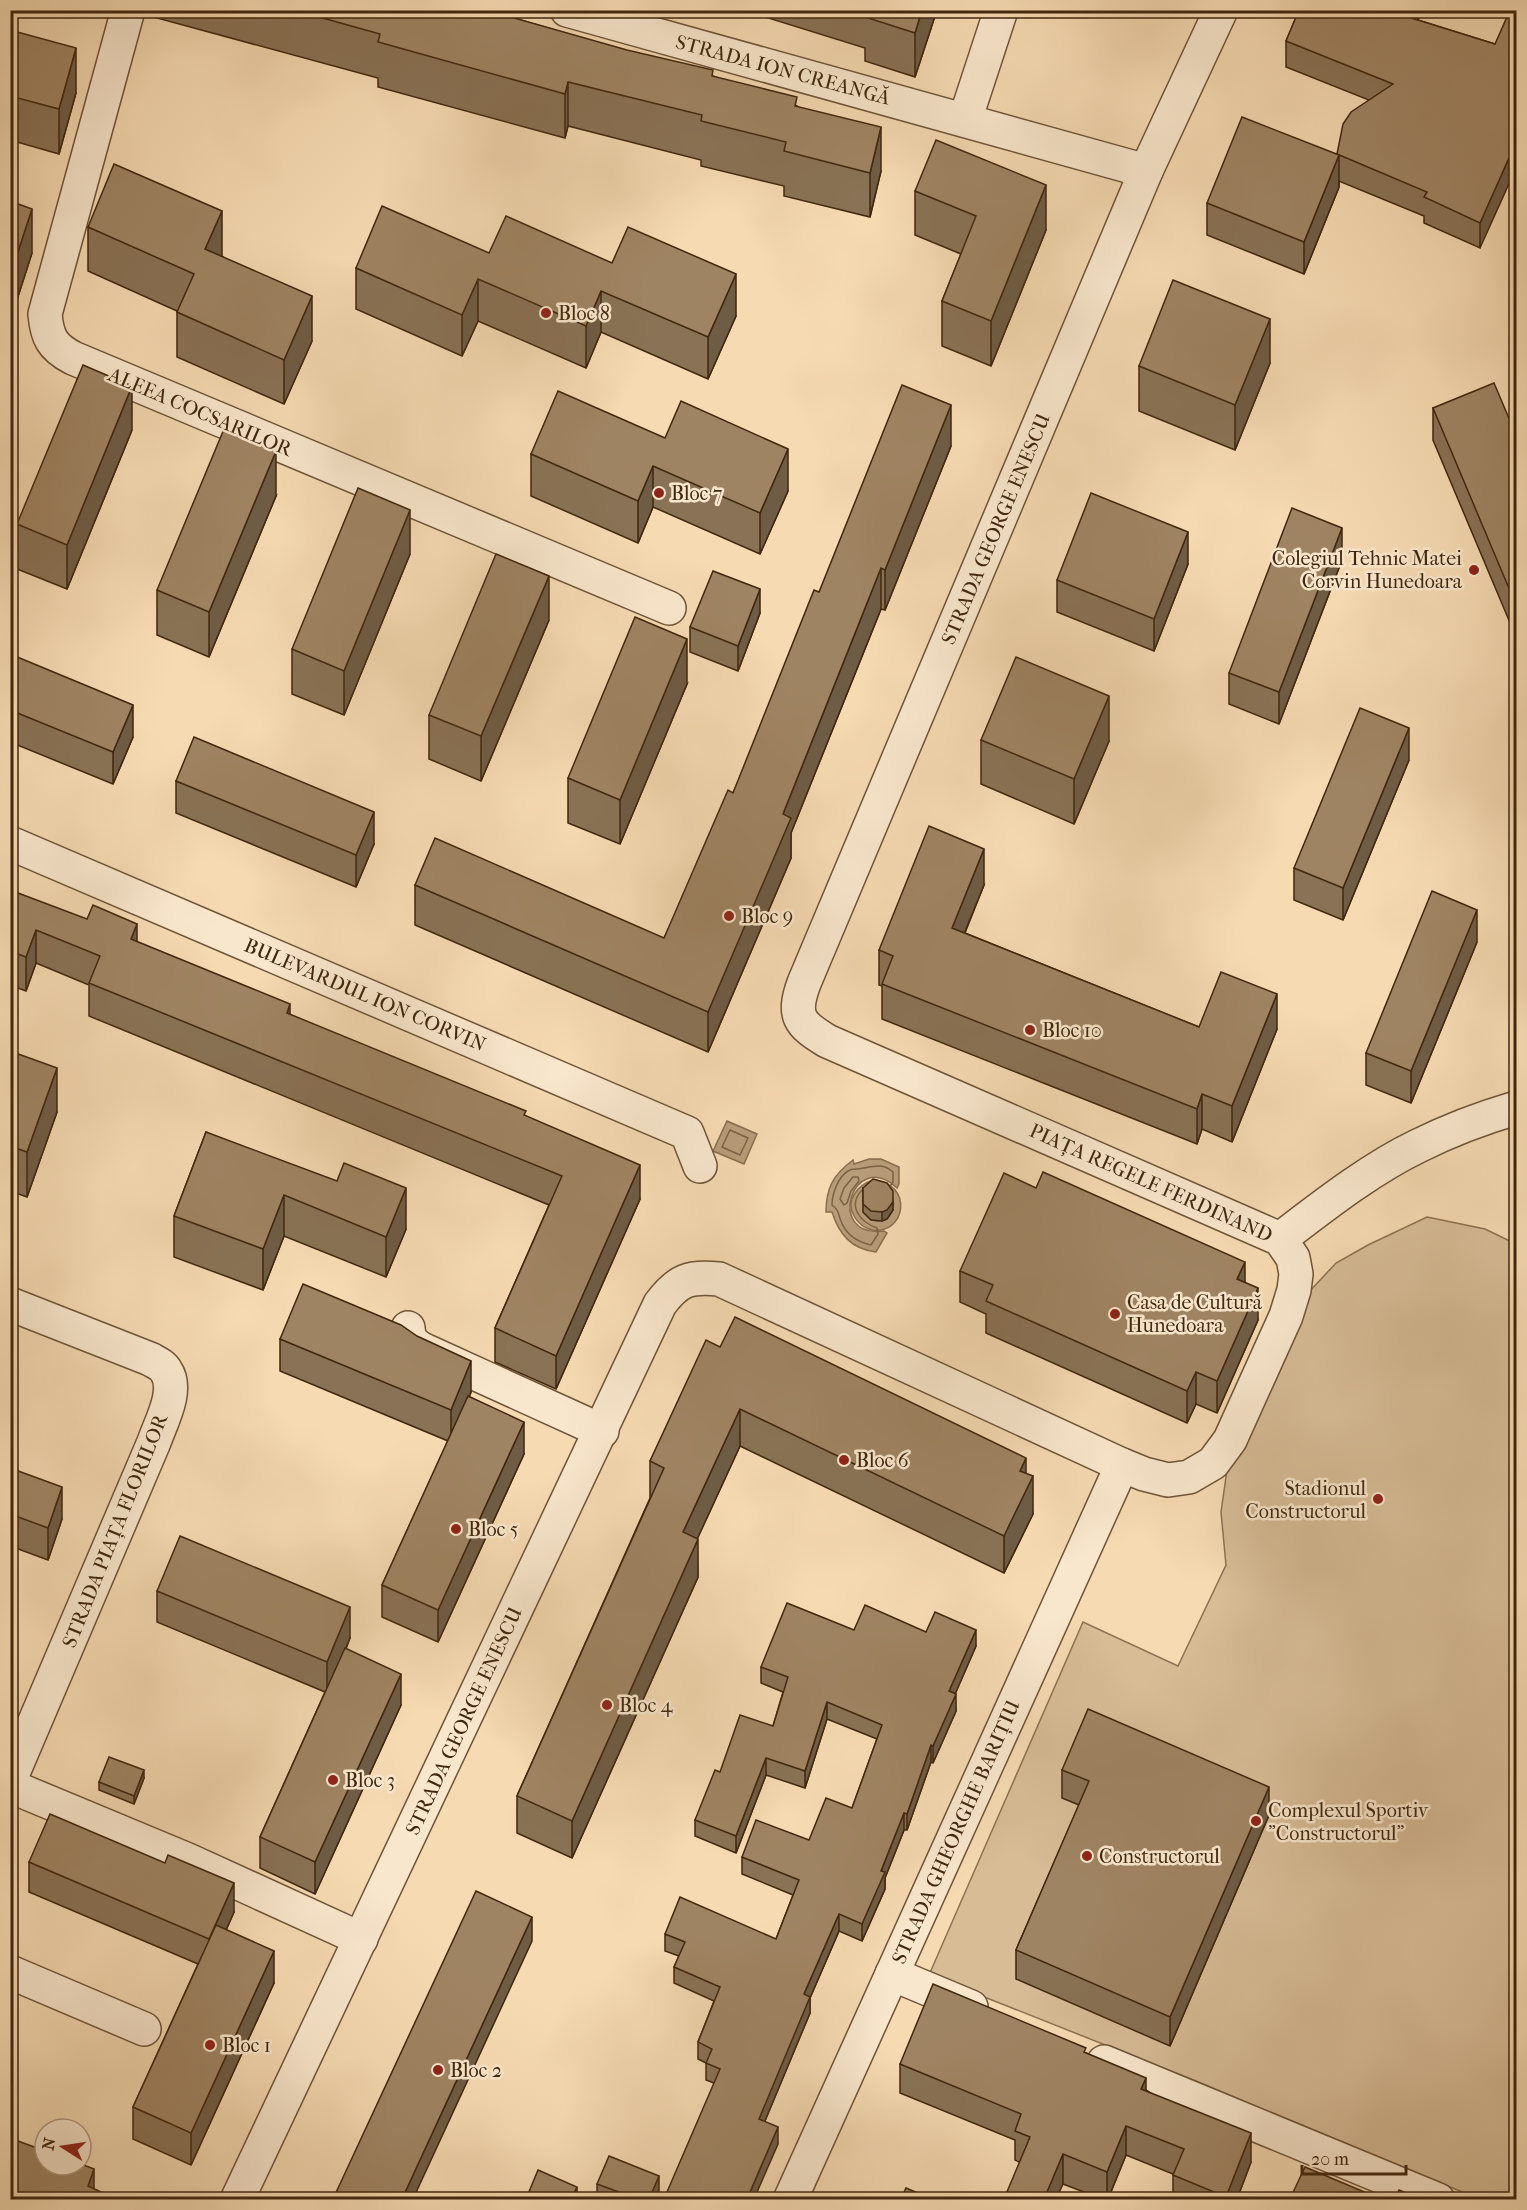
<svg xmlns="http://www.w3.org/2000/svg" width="1527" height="2210" font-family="'IM FELL French Canon',serif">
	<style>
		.green { fill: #d7bc96; stroke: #8c7252; stroke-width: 1.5 }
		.water { fill: #b89d7a; stroke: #886e4f; stroke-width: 1.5; fill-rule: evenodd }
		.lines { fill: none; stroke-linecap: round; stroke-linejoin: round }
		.shore { stroke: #7c6244; stroke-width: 1.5 }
		.minor-casing { stroke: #6e5437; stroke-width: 36 }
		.minor { stroke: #f9e7cd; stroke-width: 33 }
		.wall { fill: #897255; stroke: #40270e; stroke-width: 1.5 }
		.shaded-wall { fill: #6f5c45; stroke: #40270e; stroke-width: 1.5 }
		.building { fill: #9f8463; stroke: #40270e; stroke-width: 1.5 }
		.poi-dot { fill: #8f2418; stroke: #f9e7cd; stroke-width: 2 }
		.labels { text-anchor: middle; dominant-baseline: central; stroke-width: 5; stroke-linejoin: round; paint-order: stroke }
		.street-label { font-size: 20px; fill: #40270e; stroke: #f9e7cd }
		.poi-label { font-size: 20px; fill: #40270e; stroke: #f9e7cd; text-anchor: start }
	</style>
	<rect width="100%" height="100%" fill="#f6dab2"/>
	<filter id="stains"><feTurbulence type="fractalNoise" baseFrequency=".00333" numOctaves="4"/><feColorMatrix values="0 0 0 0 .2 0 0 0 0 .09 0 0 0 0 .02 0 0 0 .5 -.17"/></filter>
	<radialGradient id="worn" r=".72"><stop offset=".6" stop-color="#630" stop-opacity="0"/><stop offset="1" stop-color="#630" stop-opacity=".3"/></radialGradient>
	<!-- green -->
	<polygon class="green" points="1427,1217 1485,1229 1516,1244 1516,2199 1479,2199 1196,2081 929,1975 1083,1622 1178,1666 1226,1565 1221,1512 1228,1463 1309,1292 1336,1263 1368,1245"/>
	<!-- water -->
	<g class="water">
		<polygon points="727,1121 757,1134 744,1164 713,1151"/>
		<path d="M869,1159H881L899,1167V1184L897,1188C853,1147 824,1239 884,1231L887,1233L876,1252C851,1249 839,1234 832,1212H826C826,1188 833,1175 853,1160L854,1164Z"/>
		<path d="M873,1180C914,1183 906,1235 872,1230C864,1228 858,1223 854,1216C845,1200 858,1185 873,1180ZM863,1197L893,1199C896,1221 876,1229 863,1212Z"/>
	</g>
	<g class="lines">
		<!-- shore -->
		<g class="shore">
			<polygon points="730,1130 748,1138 740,1155 722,1147"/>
			<polygon points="853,1177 858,1177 859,1181 851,1191 847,1203 844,1205 840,1199 844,1188"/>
			<path d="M862,1190C847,1206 860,1222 877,1228L878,1234L871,1245C858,1242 846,1235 841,1221C838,1214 839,1210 832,1205C832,1194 838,1177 848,1171C853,1168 851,1170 857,1169C870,1168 881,1161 893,1172V1182L891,1185"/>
		</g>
		<defs>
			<g id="minor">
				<path d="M128,10L45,314C47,337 52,347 73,358L669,608"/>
				<polyline points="567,10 1146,171"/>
				<polyline points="965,120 1001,10"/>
				<polyline points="10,843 687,1133 700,1166"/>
				<path d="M1280,1239C1322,1207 1370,1169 1418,1146C1450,1130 1482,1118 1516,1108"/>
				<path d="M10,1304L150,1359C155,1362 163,1365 166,1371C179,1390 161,1422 154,1442L10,1780"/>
				<path d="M408,1328C409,1341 414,1345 426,1351L602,1431"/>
				<polyline points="10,1786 188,1860 361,1939"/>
				<polyline points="10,1972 144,2029"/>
				<polyline points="892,1974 971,2007"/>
				<polyline points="1104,2062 1438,2200"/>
				<path d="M237,2200L660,1304C678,1280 689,1276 719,1279L1122,1465L1144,1474L1168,1480L1189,1477L1213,1463L1230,1440L1286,1316L1294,1290L1296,1274L1293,1258L1280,1239L827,1041C799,1024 792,1016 804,983L1146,171L1221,10"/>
				<polyline points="790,2200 1122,1465"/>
			</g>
		</defs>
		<!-- minor casing -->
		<use href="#minor" class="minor-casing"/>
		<!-- minor -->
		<use href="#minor" class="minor"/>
	</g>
	<!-- wall -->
	<g class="wall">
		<polygon points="146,10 486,10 713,76 797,106 881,171 870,217 784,196 784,186 701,166 701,160 568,126 565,138 378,87 378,78 146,15"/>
		<polygon points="743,10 937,10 915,77 865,61 865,48"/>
		<polygon points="1299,10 1421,10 1418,20 1495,44 1480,248 1424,223 1424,216 1339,181 1339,187 1304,274 1207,235 1207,203 1337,154 1369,100 1286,67 1286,41"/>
		<polygon points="10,30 76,93 59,154 10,140"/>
		<polygon points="915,191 1046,230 991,366 942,346 942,301 961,254 915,235"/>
		<polygon points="10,201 32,253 13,312 10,311"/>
		<polygon points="88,227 222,256 312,341 284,404 177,357 177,311 88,271"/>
		<polygon points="489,253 612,263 736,316 708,379 601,332 586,368 478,321 462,356 356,309 356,268"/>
		<polygon points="1270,363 1235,450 1139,411 1139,366"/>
		<polygon points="1433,408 1516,435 1516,637 1433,440"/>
		<polygon points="132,430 67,589 17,569 17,524"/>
		<polygon points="665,438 788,491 760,554 653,507 638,543 531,496 531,454"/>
		<polygon points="951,446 885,610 881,609 791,833 791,858 708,1052 415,925 415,885 664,938 733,793 819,592"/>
		<polygon points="276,496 209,657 157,635 157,590"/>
		<polygon points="410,554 344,715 292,694 292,649"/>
		<polygon points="1342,560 1279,724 1229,704 1229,673"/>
		<polygon points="1188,564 1154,651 1057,612 1057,580"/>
		<polygon points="760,613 738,671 690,652 690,627"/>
		<polygon points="549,620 481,781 429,759 429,715"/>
		<polygon points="10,654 133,737 113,784 10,742"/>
		<polygon points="687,684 620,844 568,823 568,778"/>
		<polygon points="981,740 1109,741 1074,824 981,784"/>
		<polygon points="1409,760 1343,920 1294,900 1294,868"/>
		<polygon points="176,781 374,844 356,887 176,813"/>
		<polygon points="984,885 965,933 1199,1027 1277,1029 1232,1142 1202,1129 1197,1144 882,1019 882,986 879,985 879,950"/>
		<polygon points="10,890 137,942 290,1015 526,1116 640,1199 556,1389 495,1362 495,1328 549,1205 89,1016 89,985 36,963 26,991 10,985"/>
		<polygon points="1477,942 1411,1103 1366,1085 1366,1053"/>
		<polygon points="10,1051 57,1112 27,1197 10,1191"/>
		<polygon points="206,1132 406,1229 386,1277 284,1236 263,1290 174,1257 174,1216"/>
		<polygon points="863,1188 893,1210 887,1219 882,1221 871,1220 863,1212"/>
		<polygon points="960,1271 1245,1282 1258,1320 1217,1413 1196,1404 1187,1423 986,1333 986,1314 960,1302"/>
		<polygon points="280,1339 471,1392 469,1397 524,1454 438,1642 382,1617 382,1585 448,1441 280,1371"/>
		<polygon points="720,1347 1026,1474 1033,1514 1004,1573 740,1446 697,1539 698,1577 572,1858 517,1833 517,1796 650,1498 650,1461"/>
		<polygon points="10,1468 62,1519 48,1560 10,1546"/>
		<polygon points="157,1591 350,1638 346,1649 401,1705 315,1894 260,1868 260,1837 325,1692 157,1622"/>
		<polygon points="854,1630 926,1632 976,1646 955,1694 956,1711 933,1763 931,1762 907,1830 904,1830 885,1878 885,1889 862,1941 839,1931 810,1998 810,2013 765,2121 778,2144 714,2083 706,2080 706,2063 698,2059 698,2042 714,2001 674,1983 674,1967 679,1956 665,1951 665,1934 776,1939 793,1895 742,1874 742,1857 809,1840 852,1808 877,1739 827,1719 805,1788 766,1775 736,1853 695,1836 695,1820 720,1772 773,1726 783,1692 761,1683 761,1667"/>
		<polygon points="1062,1770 1269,1815 1170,2046 1016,1979 1016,1950 1079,1805 1062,1798"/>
		<polygon points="144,1778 134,1804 99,1790 99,1782"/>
		<polygon points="29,1862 234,1912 226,1930 274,1983 191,2165 133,2139 133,2107 198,1964 29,1892"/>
		<polygon points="1086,2053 1146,2090 1251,2162 1237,2199 1173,2199 1173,2174 1126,2155 1108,2199 1102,2199 1063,2184 1015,2160 1015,2140 900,2093 900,2064"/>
		<polygon points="597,2184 659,2192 656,2199 597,2199"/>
	</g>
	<!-- shaded-wall -->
	<g class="shaded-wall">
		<polygon points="922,10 937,10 915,77 915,33"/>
		<polygon points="1411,10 1421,10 1408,43 1408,17"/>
		<polygon points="76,48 76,93 59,154 59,109"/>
		<polygon points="568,82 568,126 565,138 565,94"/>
		<polygon points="881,127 881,171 870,217 870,173"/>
		<polygon points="1516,142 1516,168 1480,248 1480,223"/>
		<polygon points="1339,155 1339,187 1304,274 1304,242"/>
		<polygon points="1046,185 1046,230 991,366 991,321"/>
		<polygon points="32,209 32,253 13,312 13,267"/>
		<polygon points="222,211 222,256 205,293 205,249"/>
		<polygon points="736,274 736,316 708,379 708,337"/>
		<polygon points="478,279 478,321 462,356 462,315"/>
		<polygon points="601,291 601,332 586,368 586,326"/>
		<polygon points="312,296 312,341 284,404 284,360"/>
		<polygon points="1270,319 1270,363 1235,450 1235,405"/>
		<polygon points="132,386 132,430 67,589 67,545"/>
		<polygon points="951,405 951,446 885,610 885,570"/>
		<polygon points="788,449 788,491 760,554 760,513"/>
		<polygon points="276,451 276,496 209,657 209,612"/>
		<polygon points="653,466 653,507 638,543 638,501"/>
		<polygon points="410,510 410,554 344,715 344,671"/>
		<polygon points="1342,528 1342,560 1279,724 1279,692"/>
		<polygon points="1188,532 1188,564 1154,651 1154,619"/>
		<polygon points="881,568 881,609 791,833 791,858 708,1052 708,1012 783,814"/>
		<polygon points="549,576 549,620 481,781 481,736"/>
		<polygon points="760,589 760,613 738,671 738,646"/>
		<polygon points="687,639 687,684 620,844 620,800"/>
		<polygon points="1109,696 1109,741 1074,824 1074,779"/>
		<polygon points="133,705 133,737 113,784 113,752"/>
		<polygon points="1409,728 1409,760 1343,920 1343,888"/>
		<polygon points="374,812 374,844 356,887 356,855"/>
		<polygon points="984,849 984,885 952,963 952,928"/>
		<polygon points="1477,910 1477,942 1411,1103 1411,1071"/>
		<polygon points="137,924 137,957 131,939"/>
		<polygon points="36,930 36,963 26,991 26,957"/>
		<polygon points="1277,994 1277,1029 1232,1142 1232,1106"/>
		<polygon points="290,1004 290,1038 287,1013"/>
		<polygon points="57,1068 57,1112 27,1197 27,1152"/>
		<polygon points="1202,1094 1202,1129 1197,1144 1197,1109"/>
		<polygon points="640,1165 640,1199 556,1389 556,1356"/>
		<polygon points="406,1188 406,1229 386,1277 386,1237"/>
		<polygon points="284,1195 284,1236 263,1290 263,1249"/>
		<polygon points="893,1202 893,1210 887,1219 882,1221 882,1212"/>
		<polygon points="1245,1262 1245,1294 1237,1279"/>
		<polygon points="1258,1288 1258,1320 1217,1413 1217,1381"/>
		<polygon points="471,1361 471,1392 451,1442 451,1410"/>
		<polygon points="1196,1372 1196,1404 1187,1423 1187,1391"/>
		<polygon points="740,1409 740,1446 683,1570 683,1532"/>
		<polygon points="524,1422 524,1454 438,1642 438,1610"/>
		<polygon points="1026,1458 1026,1490 1033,1476 1033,1514 1004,1573 1004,1536 1020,1471"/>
		<polygon points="62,1487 62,1519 48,1560 48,1528"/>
		<polygon points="698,1539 698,1577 572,1858 572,1821"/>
		<polygon points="350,1607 350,1638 327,1693 327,1662"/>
		<polygon points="976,1630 976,1646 949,1708 949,1691"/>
		<polygon points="401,1674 401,1705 315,1894 315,1862"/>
		<polygon points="956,1694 956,1711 933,1763 933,1746"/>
		<polygon points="827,1702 827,1719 805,1788 805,1771"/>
		<polygon points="931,1745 931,1762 907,1830 907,1814"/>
		<polygon points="766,1758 766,1775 736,1853 736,1836"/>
		<polygon points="144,1770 144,1778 134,1804 134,1796"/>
		<polygon points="1269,1787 1269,1815 1170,2046 1170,2017"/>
		<polygon points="904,1813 904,1830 885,1878 885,1889 862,1941 862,1924 881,1871"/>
		<polygon points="234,1883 234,1912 209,1969 209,1940"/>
		<polygon points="839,1914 839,1931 810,1998 810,2013 759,2135 759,2119 804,1994"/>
		<polygon points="532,1917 532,1941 413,2199 402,2199"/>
		<polygon points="274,1951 274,1983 191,2165 191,2133"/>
		<polygon points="1146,2078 1146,2107 1141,2089"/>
		<polygon points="1126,2126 1126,2155 1108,2199 1107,2199 1107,2172"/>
		<polygon points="778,2127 778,2144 754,2199 747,2199"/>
		<polygon points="1251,2133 1251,2162 1237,2199 1226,2199 1226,2197"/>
		<polygon points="1063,2154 1063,2184 1056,2199 1044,2199"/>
		<polygon points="94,2169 94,2198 88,2186"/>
		<polygon points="659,2176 659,2192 656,2199 649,2199"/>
		<polygon points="577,2187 577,2195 575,2199 571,2199"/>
	</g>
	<!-- building -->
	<g class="building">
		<polygon points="294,10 486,10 627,50 713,70 712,76 797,97 795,106 881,127 870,173 784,151 786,142 701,121 702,115 568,82 565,94 378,42 380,34"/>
		<polygon points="867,10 922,10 915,33 865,17"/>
		<polygon points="1299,10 1411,10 1408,17 1495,44 1510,10 1516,10 1516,142 1480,223 1424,197 1427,192 1337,154 1343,124 1351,112 1393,84 1286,41"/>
		<polygon points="10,30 76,48 59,109 10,96"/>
		<polygon points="1242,117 1339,155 1304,242 1207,203"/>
		<polygon points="936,140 1046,185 991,321 942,301 976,216 915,191"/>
		<polygon points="114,164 222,211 205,249 312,296 284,360 177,312 194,274 88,227"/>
		<polygon points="10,201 32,209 13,267 10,266"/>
		<polygon points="382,206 489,253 506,216 612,263 628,227 736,274 708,337 601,291 586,326 478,279 462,315 356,268"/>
		<polygon points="1173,280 1270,319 1235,405 1139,366"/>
		<polygon points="83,365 132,386 67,545 17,524"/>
		<polygon points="1494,383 1516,435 1516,605 1433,408"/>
		<polygon points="902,385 951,405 885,570 881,568 783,814 791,818 708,1012 415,885 435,838 664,938 728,790 733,793 814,590 819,592"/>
		<polygon points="558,391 665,438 681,401 788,449 760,513 653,466 638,501 531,454"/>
		<polygon points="224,429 276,451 209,612 157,590"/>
		<polygon points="358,488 410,510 344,671 292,649"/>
		<polygon points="1091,493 1188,532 1154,619 1057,580"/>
		<polygon points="1292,508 1342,528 1279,692 1229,673"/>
		<polygon points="496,554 549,576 481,736 429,715"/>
		<polygon points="713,571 760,589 738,646 690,627"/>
		<polygon points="635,617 687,639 620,800 568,778"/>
		<polygon points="10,654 133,705 113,752 10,710"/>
		<polygon points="1016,657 1109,696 1074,779 981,740"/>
		<polygon points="1360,708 1409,728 1343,888 1294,868"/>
		<polygon points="194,737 374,812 356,855 176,781"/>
		<polygon points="929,826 984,849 952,928 1199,1027 1221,972 1277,994 1232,1106 1202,1094 1197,1109 882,984 893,956 879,950"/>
		<polygon points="10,890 87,919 93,905 137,924 131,939 290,1004 287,1013 526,1111 524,1115 640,1165 556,1356 495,1328 562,1176 89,983 100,956 36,930 26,957 10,951"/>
		<polygon points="1432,891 1477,910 1411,1071 1366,1053"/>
		<polygon points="10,1051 57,1068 27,1152 10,1146"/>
		<polygon points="206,1132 337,1181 344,1163 406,1188 386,1237 284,1195 263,1249 174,1216"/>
		<polygon points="1043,1172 1245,1262 1237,1279 1258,1288 1217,1381 1196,1372 1187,1391 986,1301 993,1285 960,1271 1004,1173 1036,1188"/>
		<polygon points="873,1179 887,1183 893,1191 893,1202 887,1210 882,1212 871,1211 863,1204 863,1188"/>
		<polygon points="303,1284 401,1325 417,1336 471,1361 451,1410 280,1339"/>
		<polygon points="735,1317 1026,1458 1020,1471 1033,1476 1004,1536 740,1409 683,1532 698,1539 572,1821 517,1796 664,1468 650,1461 706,1340 720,1347"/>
		<polygon points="468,1396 524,1422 438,1610 382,1585"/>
		<polygon points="10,1468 62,1487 48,1528 10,1514"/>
		<polygon points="180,1536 350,1607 327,1662 157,1591"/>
		<polygon points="787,1603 854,1630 865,1605 926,1632 935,1612 976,1630 949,1691 956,1694 933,1746 931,1745 907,1814 904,1813 881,1871 885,1872 862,1924 839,1914 804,1994 810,1997 759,2119 778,2127 747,2199 664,2199 720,2069 706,2063 712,2049 698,2042 720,1987 674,1967 685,1942 665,1934 680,1897 776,1939 799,1880 742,1857 756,1820 809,1840 826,1798 852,1808 882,1725 827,1702 805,1771 766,1758 736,1836 695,1820 715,1770 720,1772 740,1715 773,1726 788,1677 761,1667"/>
		<polygon points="345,1648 401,1674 315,1862 260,1837"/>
		<polygon points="1088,1709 1269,1787 1170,2017 1016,1950 1089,1781 1062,1770"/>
		<polygon points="109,1757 144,1770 134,1796 99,1782"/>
		<polygon points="50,1814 165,1863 168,1855 234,1883 209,1939 29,1862"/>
		<polygon points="476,1891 532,1917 402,2199 333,2199"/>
		<polygon points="216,1925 274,1951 191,2133 133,2107"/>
		<polygon points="933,1984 1086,2048 1084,2052 1146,2078 1141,2089 1251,2133 1226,2197 1173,2175 1184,2149 1126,2126 1107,2172 1063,2154 1044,2199 1004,2199 1030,2137 1015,2131 1021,2114 900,2064"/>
		<polygon points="10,2138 45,2151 45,2165 81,2164 94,2169 88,2186 116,2199 19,2199 10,2196"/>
		<polygon points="609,2156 659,2176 649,2199 638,2199 597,2184"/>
		<polygon points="1305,2167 1381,2199 1290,2199"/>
		<polygon points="538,2170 577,2187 571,2199 526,2199"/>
		<polygon points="906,2188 932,2199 901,2199"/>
		<polygon points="1399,2190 1420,2199 1395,2199"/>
	</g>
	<!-- markers -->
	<g class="poi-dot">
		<circle cx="546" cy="313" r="6"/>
		<circle cx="659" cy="493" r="6"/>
		<circle cx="1474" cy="570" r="6"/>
		<circle cx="729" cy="916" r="6"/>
		<circle cx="1030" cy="1030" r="6"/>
		<circle cx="1115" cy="1314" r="6"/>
		<circle cx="844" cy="1460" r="6"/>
		<circle cx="1378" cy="1499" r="6"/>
		<circle cx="456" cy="1529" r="6"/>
		<circle cx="607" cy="1705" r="6"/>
		<circle cx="333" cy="1780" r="6"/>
		<circle cx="1256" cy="1821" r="6"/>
		<circle cx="1087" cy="1856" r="6"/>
		<circle cx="210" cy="2045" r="6"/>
		<circle cx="438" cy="2070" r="6"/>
	</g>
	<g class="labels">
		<!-- street labels -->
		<g class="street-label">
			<text transform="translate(783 70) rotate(15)">STRADA ION CREANGĂ</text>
			<text transform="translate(200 412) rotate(23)">ALEEA COCSARILOR</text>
			<text transform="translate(996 529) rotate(-67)">STRADA GEORGE ENESCU</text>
			<text transform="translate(365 995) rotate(23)">BULEVARDUL ION CORVIN</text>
			<text transform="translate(1151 1183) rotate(24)">PIAȚA REGELE FERDINAND</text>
			<text transform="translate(115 1531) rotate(-68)">STRADA PIAȚA FLORILOR</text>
			<text transform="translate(464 1721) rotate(-65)">STRADA GEORGE ENESCU</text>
			<text transform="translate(956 1832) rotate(-66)">STRADA GHEORGHE BARIȚIU</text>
		</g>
		<!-- poi labels -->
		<g class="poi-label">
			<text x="558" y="313">Bloc 8</text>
			<text x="671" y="493">Bloc 7</text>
			<text x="1462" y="558" text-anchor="end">Colegiul Tehnic Matei<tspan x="1462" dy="23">Corvin Hunedoara</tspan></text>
			<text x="741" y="916">Bloc 9</text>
			<text x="1042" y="1030">Bloc 10</text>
			<text x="1127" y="1302">Casa de Cultură<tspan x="1127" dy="23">Hunedoara</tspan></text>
			<text x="856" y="1460">Bloc 6</text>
			<text x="1366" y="1488" text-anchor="end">Stadionul<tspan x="1366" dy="23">Constructorul</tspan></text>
			<text x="468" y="1529">Bloc 5</text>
			<text x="619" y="1705">Bloc 4</text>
			<text x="345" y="1780">Bloc 3</text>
			<text x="1268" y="1810">Complexul Sportiv<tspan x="1268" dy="23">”Constructorul”</tspan></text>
			<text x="1099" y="1856">Constructorul</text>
			<text x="222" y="2045">Bloc 1</text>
			<text x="450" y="2070">Bloc 2</text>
		</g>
	</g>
	<!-- margin -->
	<rect width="1527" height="2210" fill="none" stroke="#f6dab2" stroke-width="36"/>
	<rect x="12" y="12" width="1503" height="2186" fill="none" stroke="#40270e" stroke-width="3"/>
	<rect x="18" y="18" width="1491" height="2174" fill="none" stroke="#40270e" stroke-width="1.5"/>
	<!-- north arrow -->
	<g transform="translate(63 2147) rotate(282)"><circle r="28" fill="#f9e7cd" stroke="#af9a81" stroke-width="1.5"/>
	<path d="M0-4.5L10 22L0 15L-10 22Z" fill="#8f2418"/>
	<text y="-9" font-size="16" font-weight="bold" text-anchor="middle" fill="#40270e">N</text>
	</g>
	<!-- scale -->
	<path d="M1302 2165v9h104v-9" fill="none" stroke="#40270e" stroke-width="3"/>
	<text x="1311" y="2165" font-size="18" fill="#40270e" stroke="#f9e7cd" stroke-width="4.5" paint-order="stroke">20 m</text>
	<rect width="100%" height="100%" filter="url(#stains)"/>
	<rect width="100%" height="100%" fill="url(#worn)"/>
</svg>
